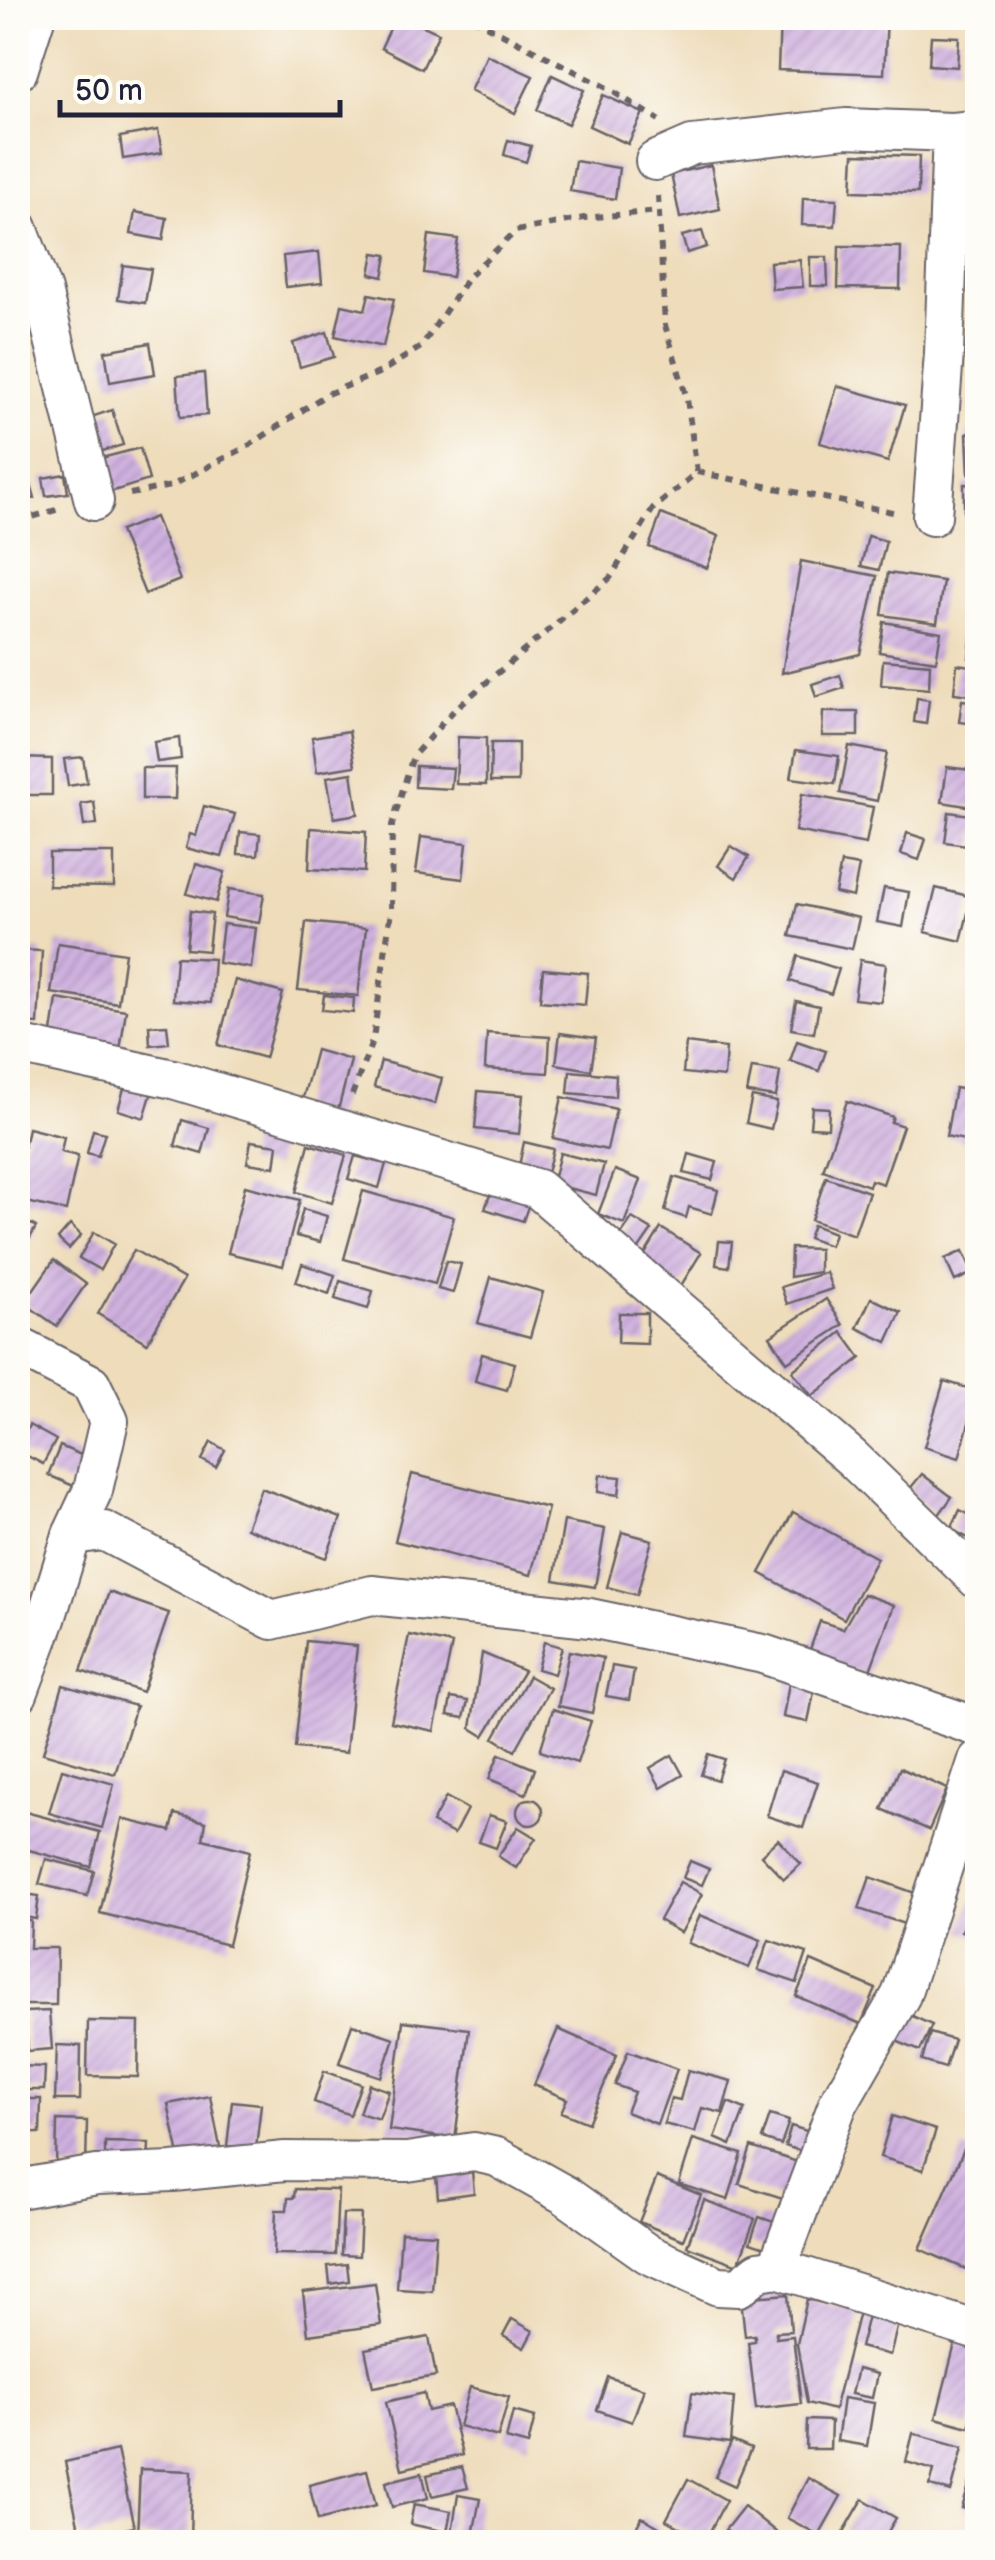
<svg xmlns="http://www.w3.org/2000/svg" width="995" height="2560" font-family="'Balsamiq Sans',sans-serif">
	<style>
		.building { fill: url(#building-hatch) }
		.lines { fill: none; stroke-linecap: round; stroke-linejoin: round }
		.minor-casing { stroke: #696367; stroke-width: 42 }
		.path { stroke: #696367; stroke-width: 6; stroke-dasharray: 8 8; stroke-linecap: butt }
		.minor { stroke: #fff; stroke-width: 38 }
	</style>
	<defs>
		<pattern id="building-hatch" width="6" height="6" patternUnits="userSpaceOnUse" patternTransform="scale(2.5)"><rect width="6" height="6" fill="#cfb0df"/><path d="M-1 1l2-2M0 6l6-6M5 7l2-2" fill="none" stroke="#b197c0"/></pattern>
	</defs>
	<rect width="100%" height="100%" fill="#fdfcf7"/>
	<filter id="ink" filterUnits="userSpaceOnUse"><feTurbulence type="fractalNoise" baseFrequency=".01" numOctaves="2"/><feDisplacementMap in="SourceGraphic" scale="20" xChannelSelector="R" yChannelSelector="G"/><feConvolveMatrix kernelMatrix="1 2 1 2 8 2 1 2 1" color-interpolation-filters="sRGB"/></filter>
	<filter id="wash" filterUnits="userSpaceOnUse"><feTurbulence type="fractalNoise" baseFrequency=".0048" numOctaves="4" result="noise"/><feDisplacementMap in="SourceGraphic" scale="40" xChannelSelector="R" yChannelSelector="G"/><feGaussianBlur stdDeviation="2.25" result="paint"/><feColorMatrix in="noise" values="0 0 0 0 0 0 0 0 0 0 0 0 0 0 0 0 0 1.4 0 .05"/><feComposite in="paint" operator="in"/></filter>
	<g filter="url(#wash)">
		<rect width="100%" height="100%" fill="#eedcba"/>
		<g id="blocks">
			<!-- building -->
			<g class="building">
				<polygon points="395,18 406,18 439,33 422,69 381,48"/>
				<polygon points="780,18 887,18 884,74 778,70"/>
				<polygon points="931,36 959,37 957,67 929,65"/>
				<polygon points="487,55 533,76 515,113 470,91"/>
				<polygon points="552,75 584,90 568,124 537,110"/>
				<polygon points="603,95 643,113 628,144 589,126"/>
				<polygon points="158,130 162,153 123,159 120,137"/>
				<polygon points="508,140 531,146 526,162 504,155"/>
				<polygon points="854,154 919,156 918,193 852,191"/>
				<polygon points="575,161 619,168 615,199 570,191"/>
				<polygon points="711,165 720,209 680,218 671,174"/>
				<polygon points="803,198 837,199 835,226 802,225"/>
				<polygon points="135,212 167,218 163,240 131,234"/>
				<polygon points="702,231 707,247 687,253 682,236"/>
				<polygon points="429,235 458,239 452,277 424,273"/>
				<polygon points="962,238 978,238 978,273 961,273"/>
				<polygon points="839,246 901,247 900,289 838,288"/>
				<polygon points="319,252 322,283 286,287 283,256"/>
				<polygon points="374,253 387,255 383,277 370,274"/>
				<polygon points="810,257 827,257 828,286 810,286"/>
				<polygon points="800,260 803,287 772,289 770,262"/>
				<polygon points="123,265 151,269 145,303 118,299"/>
				<polygon points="369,294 394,299 383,347 335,336 342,305 365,310"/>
				<polygon points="327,332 334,357 300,367 293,343"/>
				<polygon points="150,343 155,374 110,382 105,351"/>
				<polygon points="204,373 207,415 180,417 177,376"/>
				<polygon points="837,386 905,405 888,462 820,443"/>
				<polygon points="112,410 123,445 96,453 85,419"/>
				<polygon points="967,433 978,433 978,475 969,475"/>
				<polygon points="18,439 35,498 18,503"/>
				<polygon points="140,448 149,480 104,494 94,460"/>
				<polygon points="65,474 68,493 46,496 43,478"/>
				<polygon points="964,484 978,485 978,515 964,515"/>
				<polygon points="661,514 719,536 707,568 649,547"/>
				<polygon points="155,517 180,580 145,594 120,531"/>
				<polygon points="868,536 886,541 879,570 861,566"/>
				<polygon points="801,561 877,576 860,654 782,673"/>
				<polygon points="888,573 943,581 937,623 882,615"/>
				<polygon points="974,610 978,610 978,659 969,658"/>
				<polygon points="884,622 941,632 936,661 879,652"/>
				<polygon points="883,660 930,664 929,689 881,685"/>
				<polygon points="957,664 978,667 978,696 954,693"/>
				<polygon points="840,675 844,688 816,697 812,684"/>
				<polygon points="917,698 929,700 926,724 914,722"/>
				<polygon points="962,700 978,702 978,724 959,722"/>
				<polygon points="823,712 858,712 858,736 822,736"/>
				<polygon points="349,731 355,766 317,772 312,737"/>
				<polygon points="458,737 486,738 486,785 456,784"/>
				<polygon points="179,738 181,759 157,762 154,742"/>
				<polygon points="491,743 518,743 518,782 490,782"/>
				<polygon points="849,746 887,753 877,801 840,793"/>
				<polygon points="796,750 839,756 835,784 791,778"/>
				<polygon points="83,757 87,783 68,786 64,759"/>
				<polygon points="18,758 52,759 52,795 18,795"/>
				<polygon points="416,766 453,768 451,789 415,787"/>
				<polygon points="947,767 978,771 978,808 942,802"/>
				<polygon points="142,768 176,768 175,799 142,799"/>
				<polygon points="352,773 358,814 334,818 327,777"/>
				<polygon points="802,794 873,807 866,844 795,831"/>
				<polygon points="94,802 97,824 84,826 81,804"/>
				<polygon points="204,806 235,814 222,857 186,848 190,834 196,836"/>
				<polygon points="949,812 978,816 974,846 945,842"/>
				<polygon points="311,828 366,832 364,872 309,869"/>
				<polygon points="240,832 260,834 258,855 238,854"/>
				<polygon points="907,833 926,839 919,860 901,854"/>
				<polygon points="421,837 467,843 463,879 416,873"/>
				<polygon points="731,846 749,857 736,878 718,866"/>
				<polygon points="49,853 114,853 114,887 49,886"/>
				<polygon points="841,863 859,866 853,897 835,893"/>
				<polygon points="196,864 225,872 216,902 187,894"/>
				<polygon points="884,888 909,892 903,927 877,922"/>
				<polygon points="936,888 972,897 961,941 925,932"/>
				<polygon points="229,889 264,894 259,923 224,917"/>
				<polygon points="797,904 859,918 852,949 790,936"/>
				<polygon points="190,911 212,914 208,951 186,949"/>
				<polygon points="306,922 366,928 358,996 298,990"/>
				<polygon points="223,924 256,928 251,968 218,963"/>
				<polygon points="58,943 125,953 118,1003 51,993"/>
				<polygon points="18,950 42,951 38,1024 18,1023"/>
				<polygon points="798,956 839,969 831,994 790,981"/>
				<polygon points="176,957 214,959 211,1003 173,1000"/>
				<polygon points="860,960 886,964 881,1002 854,999"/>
				<polygon points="543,969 588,973 585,1005 540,1001"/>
				<polygon points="235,980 283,993 265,1058 218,1045"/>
				<polygon points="324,995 354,998 353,1013 322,1010"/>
				<polygon points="57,999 126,1010 119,1057 50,1046"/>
				<polygon points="796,1001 819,1006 814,1033 791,1029"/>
				<polygon points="167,1025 169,1043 150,1045 149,1026"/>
				<polygon points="487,1033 550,1037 548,1073 485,1069"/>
				<polygon points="560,1033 596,1038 591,1070 556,1064"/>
				<polygon points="797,1041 826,1051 819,1071 790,1061"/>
				<polygon points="686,1043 726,1048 724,1077 683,1073"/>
				<polygon points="316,1050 351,1060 336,1118 300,1109"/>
				<polygon points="381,1061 442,1078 435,1104 374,1087"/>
				<polygon points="752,1068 780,1072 776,1097 747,1093"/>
				<polygon points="570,1071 616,1075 615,1097 568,1093"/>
				<polygon points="125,1085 152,1092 144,1118 118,1110"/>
				<polygon points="955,1088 978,1092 978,1143 946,1136"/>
				<polygon points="478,1091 523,1095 519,1134 475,1129"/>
				<polygon points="562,1097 616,1109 607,1150 553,1138"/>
				<polygon points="752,1097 777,1102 771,1129 746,1123"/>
				<polygon points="847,1101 893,1117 891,1122 903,1126 883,1184 871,1180 869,1186 823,1170"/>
				<polygon points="812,1107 829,1108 828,1128 810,1127"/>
				<polygon points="182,1120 209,1128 202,1154 175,1146"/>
				<polygon points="28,1128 64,1137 61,1152 78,1156 66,1211 18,1200 18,1176"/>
				<polygon points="93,1130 105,1133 98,1156 87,1153"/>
				<polygon points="251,1141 278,1145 275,1167 247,1163"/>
				<polygon points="524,1142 553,1149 547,1173 519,1166"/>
				<polygon points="309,1144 346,1155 332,1203 296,1192"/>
				<polygon points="560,1153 604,1164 596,1195 552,1184"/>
				<polygon points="689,1154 717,1162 712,1180 684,1173"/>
				<polygon points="355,1156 386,1164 379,1188 348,1179"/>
				<polygon points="615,1170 641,1180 624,1224 598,1214"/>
				<polygon points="674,1177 718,1190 712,1214 689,1207 686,1218 665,1211"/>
				<polygon points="826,1177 869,1192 854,1235 811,1220"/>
				<polygon points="245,1186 300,1200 283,1266 228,1253"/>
				<polygon points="493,1186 531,1198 523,1221 485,1209"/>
				<polygon points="363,1191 454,1217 435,1284 344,1259"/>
				<polygon points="303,1209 327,1216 320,1242 296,1236"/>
				<polygon points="18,1217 36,1227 18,1260"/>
				<polygon points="632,1218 652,1230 632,1259 613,1246"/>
				<polygon points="70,1225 81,1235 69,1249 58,1239"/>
				<polygon points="813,1225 834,1233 830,1246 808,1238"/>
				<polygon points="661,1228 701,1253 677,1292 637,1267"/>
				<polygon points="94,1232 114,1244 100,1270 79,1258"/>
				<polygon points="719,1241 732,1242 729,1267 716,1265"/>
				<polygon points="791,1248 819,1249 819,1272 790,1277"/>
				<polygon points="134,1250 184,1279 147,1343 98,1314"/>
				<polygon points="963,1251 973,1273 955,1281 945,1259"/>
				<polygon points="54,1260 86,1284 57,1326 24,1303"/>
				<polygon points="446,1261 461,1264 453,1293 438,1289"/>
				<polygon points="302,1264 335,1275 329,1294 296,1282"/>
				<polygon points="826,1272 832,1289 787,1304 781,1287"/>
				<polygon points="491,1277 543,1292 530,1337 478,1323"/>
				<polygon points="340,1281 373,1291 368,1309 335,1299"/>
				<polygon points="871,1298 901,1312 887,1342 857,1328"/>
				<polygon points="826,1299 843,1325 787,1362 770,1336"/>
				<polygon points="619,1313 647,1313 647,1344 618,1343"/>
				<polygon points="842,1332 861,1358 812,1396 792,1371"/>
				<polygon points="482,1354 515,1363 507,1390 475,1381"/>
				<polygon points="944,1381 978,1391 959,1458 924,1447"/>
				<polygon points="29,1425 56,1440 43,1464 18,1451"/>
				<polygon points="211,1442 225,1450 216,1467 202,1460"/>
				<polygon points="60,1446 88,1458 76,1487 48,1475"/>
				<polygon points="412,1474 548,1508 531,1575 395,1541"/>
				<polygon points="922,1474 952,1497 938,1516 908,1491"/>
				<polygon points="600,1475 621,1477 619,1495 598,1492"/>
				<polygon points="261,1488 341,1518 326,1558 246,1528"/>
				<polygon points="960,1510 978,1519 976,1542 951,1529"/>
				<polygon points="793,1512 877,1558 844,1619 760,1573"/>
				<polygon points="564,1521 605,1529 595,1587 554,1580"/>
				<polygon points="622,1532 652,1540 637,1595 607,1587"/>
				<polygon points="109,1592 169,1613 142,1692 81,1671"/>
				<polygon points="863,1594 894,1605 868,1676 808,1655 820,1621 843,1629"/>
				<polygon points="409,1635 452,1644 434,1731 391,1722"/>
				<polygon points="306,1641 357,1646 346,1753 295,1748"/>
				<polygon points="544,1642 562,1647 554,1674 537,1669"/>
				<polygon points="569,1651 603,1658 592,1713 558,1706"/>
				<polygon points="482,1653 524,1671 484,1736 471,1728"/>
				<polygon points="612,1666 634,1670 629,1700 606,1696"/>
				<polygon points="529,1676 550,1688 515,1751 494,1738"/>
				<polygon points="790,1677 816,1682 808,1722 783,1717"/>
				<polygon points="63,1685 136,1706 115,1774 43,1753"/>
				<polygon points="451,1698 468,1701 464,1718 448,1715"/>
				<polygon points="553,1709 591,1721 577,1763 540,1751"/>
				<polygon points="499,1754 535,1769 526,1794 489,1779"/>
				<polygon points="708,1754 724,1759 717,1780 701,1775"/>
				<polygon points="672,1755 683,1775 661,1788 650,1768"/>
				<polygon points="900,1768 947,1789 929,1830 882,1809"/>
				<polygon points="62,1769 114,1784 102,1828 49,1813"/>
				<polygon points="781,1770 818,1782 803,1828 767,1816"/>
				<polygon points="446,1797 467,1809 454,1834 432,1823"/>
				<circle cx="530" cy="1812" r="13"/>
				<polygon points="18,1810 100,1832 91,1867 18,1847"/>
				<polygon points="175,1814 206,1822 203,1839 250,1851 228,1945 100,1913 122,1819 171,1831"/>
				<polygon points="489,1815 507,1821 496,1848 479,1842"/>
				<polygon points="518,1827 536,1838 516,1868 498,1856"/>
				<polygon points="778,1839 801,1864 784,1879 761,1855"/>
				<polygon points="46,1859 94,1871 87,1896 39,1884"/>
				<polygon points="690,1861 709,1869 702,1885 683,1878"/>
				<polygon points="870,1877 915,1893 904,1924 859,1909"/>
				<polygon points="680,1882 702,1894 681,1933 659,1920"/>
				<polygon points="18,1893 39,1896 36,1919 18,1916"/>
				<polygon points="973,1899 978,1900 978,1937 961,1931"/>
				<polygon points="700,1915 761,1940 749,1968 688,1943"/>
				<polygon points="18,1921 31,1921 30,1948 57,1948 56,2005 18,2005"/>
				<polygon points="769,1940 807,1953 797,1983 758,1970"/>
				<polygon points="811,1961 876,1989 861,2024 796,1996"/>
				<polygon points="49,2011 52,2049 28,2051 25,2012"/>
				<polygon points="908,2014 932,2025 920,2051 896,2041"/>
				<polygon points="88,2021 139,2022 138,2077 87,2076"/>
				<polygon points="403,2021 469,2029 455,2139 389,2130"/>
				<polygon points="352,2024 394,2038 381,2077 339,2063"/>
				<polygon points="558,2029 617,2055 588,2123 561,2112 567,2099 534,2085"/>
				<polygon points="930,2033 954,2040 945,2068 922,2061"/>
				<polygon points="57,2045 81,2046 80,2100 55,2100"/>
				<polygon points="628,2051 677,2069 657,2124 626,2112 634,2092 615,2085"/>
				<polygon points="18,2066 45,2067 44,2090 18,2090"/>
				<polygon points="688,2070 731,2081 722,2113 702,2108 695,2132 664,2124 671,2098 680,2100"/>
				<polygon points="324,2071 361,2084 350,2115 314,2102"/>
				<polygon points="369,2084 389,2091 379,2119 359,2113"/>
				<polygon points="210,2096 222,2157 181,2165 168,2104"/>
				<polygon points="18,2099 41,2099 40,2133 18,2133"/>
				<polygon points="232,2101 261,2104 256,2148 227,2146"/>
				<polygon points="728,2102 745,2109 731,2145 715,2138"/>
				<polygon points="770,2115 789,2121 781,2145 762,2139"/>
				<polygon points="892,2116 936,2130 923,2170 880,2157"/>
				<polygon points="57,2120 87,2121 86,2169 56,2169"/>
				<polygon points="791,2126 816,2134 809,2154 785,2146"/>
				<polygon points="693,2139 742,2154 728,2200 679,2184"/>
				<polygon points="105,2142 149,2143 148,2167 105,2167"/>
				<polygon points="751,2147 807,2165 795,2202 739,2184"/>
				<polygon points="964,2149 978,2155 978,2247 968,2270 920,2249"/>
				<polygon points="472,2171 474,2193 438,2198 436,2175"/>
				<polygon points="657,2177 701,2195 683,2240 639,2222"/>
				<polygon points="295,2189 338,2190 335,2255 274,2254 276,2210 287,2210 288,2198 294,2198"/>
				<polygon points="704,2200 755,2219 738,2265 687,2246"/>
				<polygon points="343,2214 361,2214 359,2256 341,2255"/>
				<polygon points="759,2217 774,2222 765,2248 750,2243"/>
				<polygon points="401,2232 436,2234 432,2291 397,2289"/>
				<polygon points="347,2264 349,2281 330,2284 328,2266"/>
				<polygon points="375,2283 381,2325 308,2335 303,2292"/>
				<polygon points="788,2294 791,2331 776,2332 776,2338 793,2336 801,2404 756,2409 748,2342 755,2341 755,2335 745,2336 741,2298"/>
				<polygon points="807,2299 859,2312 834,2410 807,2403 797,2344"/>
				<polygon points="868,2316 898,2324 890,2355 860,2347"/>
				<polygon points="512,2319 533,2331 524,2348 503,2336"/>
				<polygon points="429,2337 436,2376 373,2387 365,2349"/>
				<polygon points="956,2340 978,2346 978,2395 969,2427 936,2418"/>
				<polygon points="857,2369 877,2374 872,2398 851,2394"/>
				<polygon points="608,2377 644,2389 632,2422 597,2410"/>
				<polygon points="470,2387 509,2397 498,2437 459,2426"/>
				<polygon points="424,2393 428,2411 450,2406 462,2455 402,2469 386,2402"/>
				<polygon points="692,2393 734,2398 730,2443 686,2437"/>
				<polygon points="843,2398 874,2403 867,2446 837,2441"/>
				<polygon points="513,2411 535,2417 528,2445 506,2439"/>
				<polygon points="807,2420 831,2421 830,2449 806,2449"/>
				<polygon points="913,2433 963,2447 951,2492 930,2486 934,2470 906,2462"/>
				<polygon points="732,2441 751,2449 735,2486 715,2477"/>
				<polygon points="117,2450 134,2527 81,2539 65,2462"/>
				<polygon points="978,2458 978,2512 962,2508"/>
				<polygon points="462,2467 468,2488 432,2496 427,2475"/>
				<polygon points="140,2469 192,2471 190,2538 137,2537"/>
				<polygon points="367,2470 376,2505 318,2520 309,2485"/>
				<polygon points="422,2473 428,2498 392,2507 386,2482"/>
				<polygon points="808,2478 841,2496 819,2535 787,2518"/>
				<polygon points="688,2479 726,2500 705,2541 666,2520"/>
				<polygon points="458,2495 480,2499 473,2535 452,2532"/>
				<polygon points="863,2499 896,2518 882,2542 838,2542"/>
				<polygon points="414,2504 451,2511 447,2532 410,2524"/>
				<polygon points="744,2506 777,2533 770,2542 741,2542 725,2530"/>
				<polygon points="642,2517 659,2527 651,2542 630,2539"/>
			</g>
		</g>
	</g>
	<g filter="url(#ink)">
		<use href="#blocks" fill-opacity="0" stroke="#696367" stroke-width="2.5"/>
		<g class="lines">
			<defs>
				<g id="minor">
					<polyline points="18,71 35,18"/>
					<polyline points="655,161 692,145 846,128 952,132 975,130"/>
					<polyline points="18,228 42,291 94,501"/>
					<polyline points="932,516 944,353 952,132"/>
					<polyline points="18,1045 173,1079 538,1189 852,1458 978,1580"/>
					<polyline points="18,1346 91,1384 109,1421 93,1490 72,1535"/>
					<polyline points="18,1694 46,1619 72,1535 104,1531 272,1620 372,1595 590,1618 763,1654 978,1727"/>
					<polyline points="978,1760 901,1995 838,2104 777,2268 978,2331"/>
					<polyline points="18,2189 97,2175 173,2172 285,2161 407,2162 474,2152 497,2157 565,2195 648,2254 718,2286 739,2287 759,2271 777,2268"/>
				</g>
			</defs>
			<!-- minor casing -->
			<use href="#minor" class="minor-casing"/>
			<!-- path -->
			<g class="path">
				<polyline points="472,18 607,88 659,120"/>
				<polyline points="697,472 897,513"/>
				<polyline points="130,494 171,486 250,445 327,394 381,372 421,347 469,276 516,231 584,218 659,211"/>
				<polyline points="18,521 59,509"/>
				<polyline points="352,1095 373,1039 391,911 392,825 413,756 455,709 610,578 653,509 697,472 687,399 665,325 658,195"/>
			</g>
			<!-- minor -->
			<use href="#minor" class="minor"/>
		</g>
	</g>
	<!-- margin -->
	<rect width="995" height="2560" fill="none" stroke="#fdfcf7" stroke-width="60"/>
	<!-- scale -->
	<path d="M60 100v15h280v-15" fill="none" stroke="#22223b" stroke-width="5"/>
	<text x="75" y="100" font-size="30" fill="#22223b" stroke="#fdfcf7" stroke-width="8" paint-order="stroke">50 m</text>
</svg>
